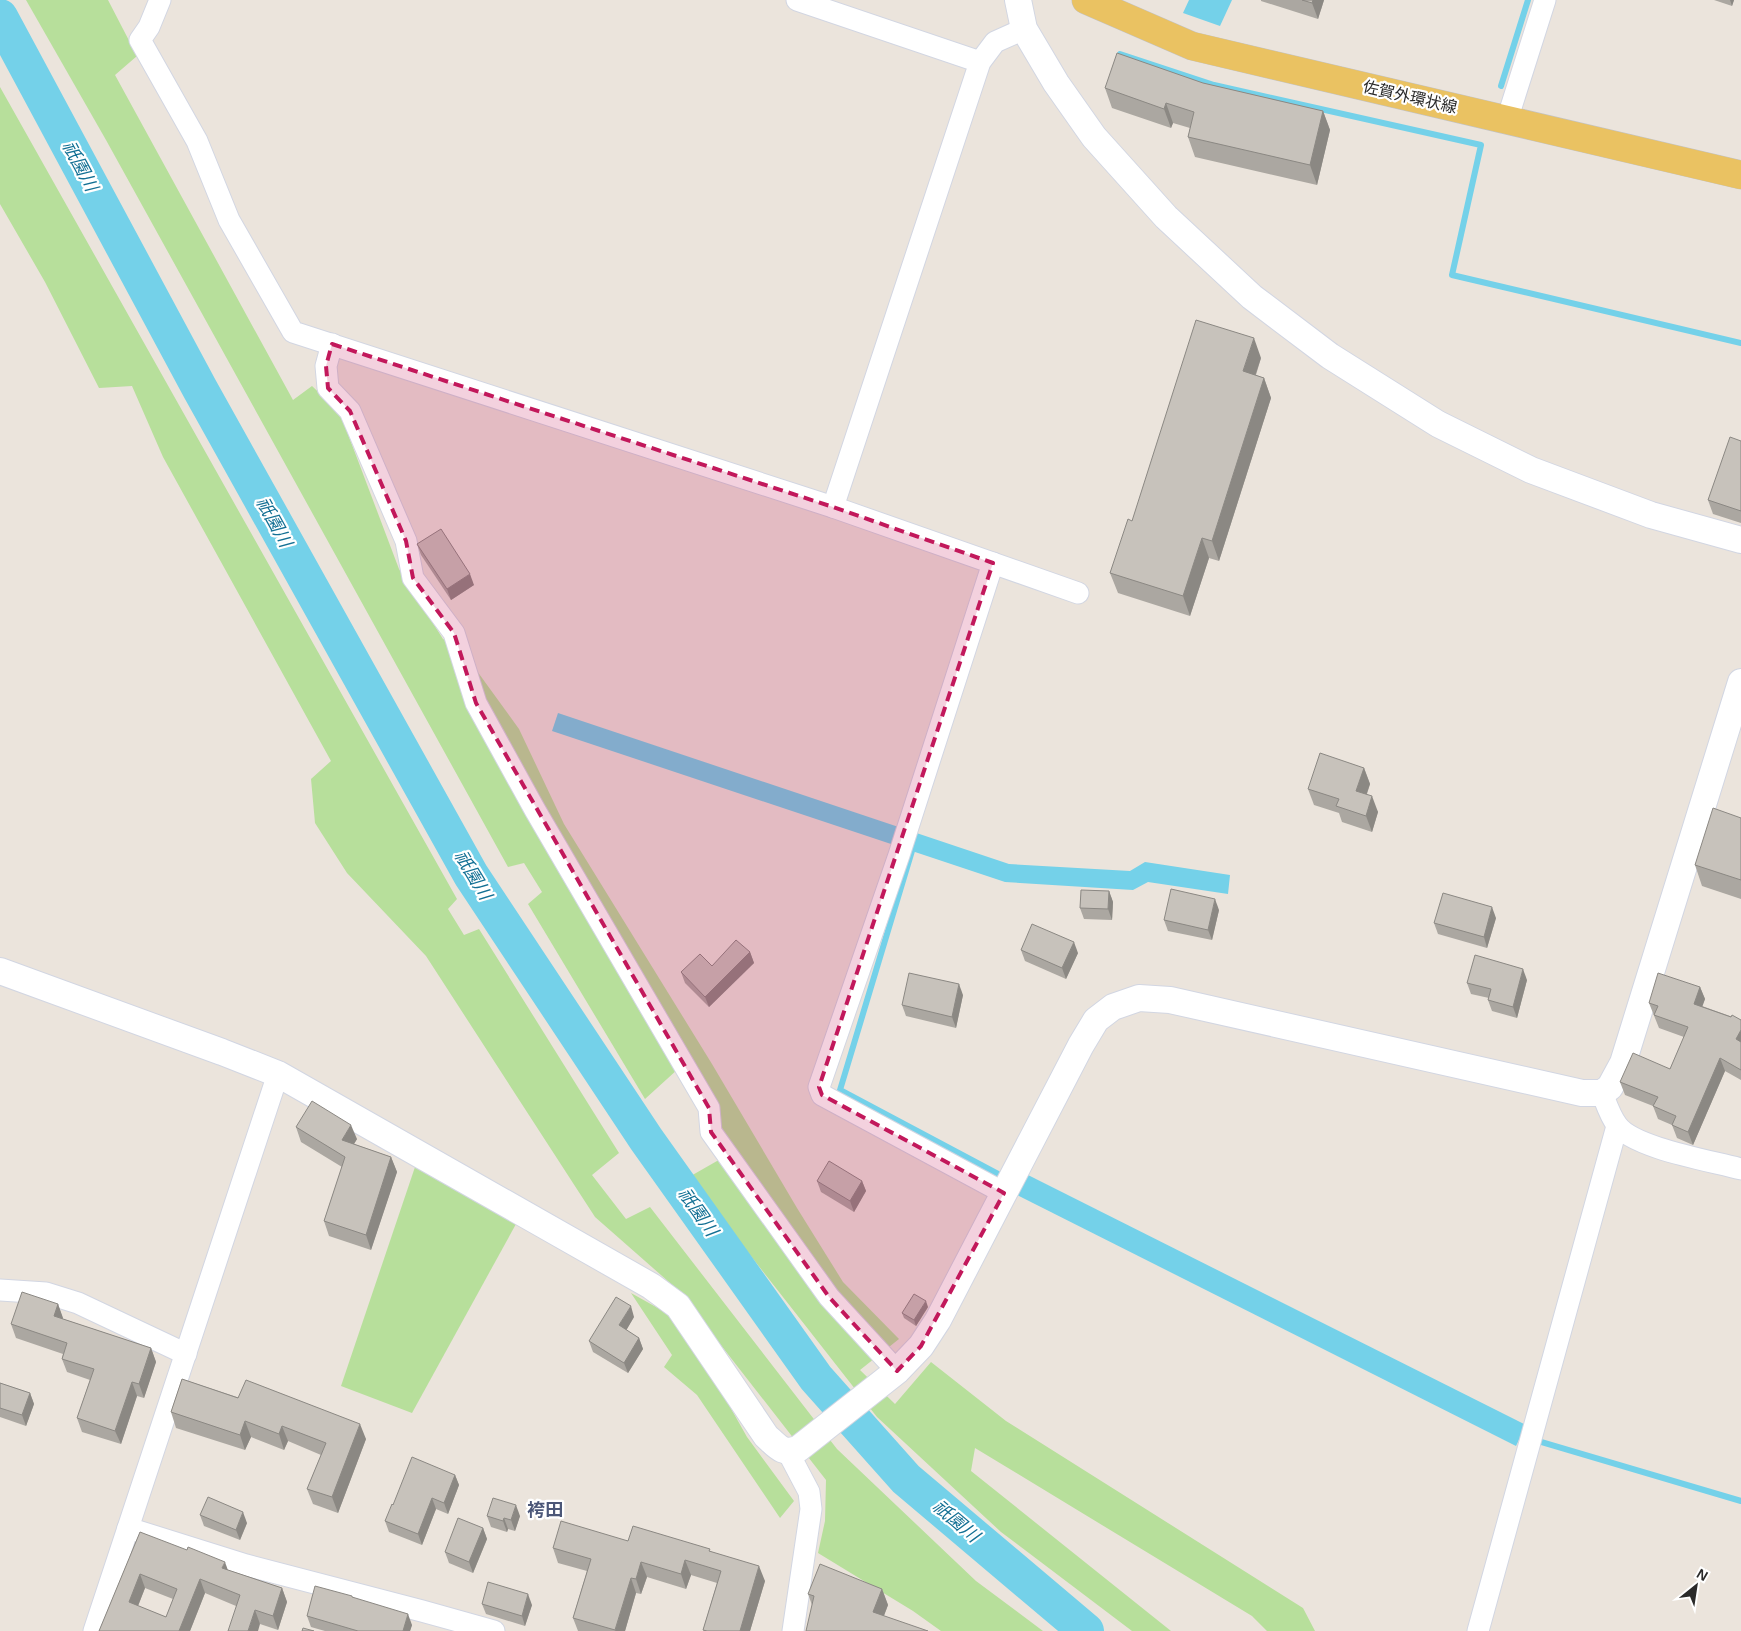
<svg xmlns="http://www.w3.org/2000/svg" width="1741" height="1631" font-family="Arial,'Noto Sans JP',sans-serif">
	<style>
		.green { fill: #b7df9b }
		.water { fill: #74d1e9 }
		.lines { fill: none; stroke-linecap: round; stroke-linejoin: round }
		.stream { stroke: #74d1e9; stroke-width: 6 }
		.river { stroke: #74d1e9; stroke-width: 36 }
		.minor-casing { stroke: #d2d6e2; stroke-width: 23 }
		.tertiary-casing { stroke: #d2d6e2; stroke-width: 28 }
		.primary-casing { stroke: #c3c3c3; stroke-width: 29 }
		.minor { stroke: #fff; stroke-width: 21 }
		.tertiary { stroke: #fff; stroke-width: 26 }
		.primary { stroke: #eac262; stroke-width: 28 }
		.wall { fill: #aba7a1; fill-rule: evenodd }
		.shaded-wall { fill: #8b8883 }
		.building { fill: #c7c2bb; stroke: #8b8883; fill-rule: evenodd }
		.marked { fill: #c2185b; fill-opacity: 0.2; stroke: #c2185b; stroke-width: 4; stroke-dasharray: 10 6; stroke-linejoin: round }
		.labels { text-anchor: middle; dominant-baseline: central; stroke-width: 4.5; stroke-linejoin: round; paint-order: stroke }
		.street-label { font-size: 16px; fill: #2a2a2a; stroke: #fff }
		.water-label { font-size: 18px; font-style: italic; fill: #137094; stroke: #fff }
		.neighbourhood-label { font-size: 18px; font-weight: bold; fill: #4c5778; stroke: #fff }
	</style>
	<rect width="100%" height="100%" fill="#ebe4dc"/>
	<!-- green -->
	<g class="green">
		<polygon points="26,0 108,0 137,56 115,75 293,400 312,386 340,413 399,569 443,639 461,649 519,729 564,824 712,1064 797,1208 843,1282 899,1339 860,1370 895,1404 931,1362 1006,1421 1303,1608 1315,1631 1267,1631 1252,1616 975,1448 971,1471 1171,1631 1132,1631 1001,1532 877,1417 689,1177 731,1153 689,1059 645,1099 528,904 542,892 524,863 508,867 106,140"/>
		<polygon points="0,87 457,899 448,909 464,935 479,929 619,1153 592,1175 626,1219 650,1207 837,1449 976,1581 1043,1631 941,1631 913,1611 818,1553 825,1521 826,1480 678,1290 595,1217 426,956 347,873 315,823 311,779 331,761 163,457 132,386 99,388 45,282 0,204"/>
		<polygon points="415,1167 516,1224 412,1413 341,1386"/>
		<polygon points="631,1293 665,1312 698,1350 747,1437 794,1501 780,1518 697,1395 664,1367 672,1355"/>
	</g>
	<!-- water -->
	<g class="water">
		<polygon points="1189,0 1232,0 1220,26 1183,13"/>
		<polygon points="558,713 1009,864 1130,871 1145,862 1230,875 1228,894 1148,882 1133,890 1005,882 552,731"/>
		<polygon points="1028,1175 1526,1425 1516,1446 1017,1195"/>
	</g>
	<g class="lines">
		<!-- stream -->
		<g class="stream">
			<polyline points="1120,54 1214,85 1481,145 1452,275 1741,343"/>
			<polyline points="1501,86 1528,0"/>
			<polyline points="912,851 840,1090 998,1174"/>
			<polyline points="1521,1436 1741,1501"/>
		</g>
		<!-- river -->
		<polyline class="river" points="0,17 200,389 471,875 646,1139 816,1378 906,1479 1086,1631"/>
		<defs>
			<g id="minor">
				<polyline points="160,0 149,27 140,40 197,141 229,220 293,332 833,507 1078,593"/>
				<polyline points="797,0 980,62"/>
				<polyline points="1507,120 1545,0"/>
				<polyline points="332,344 326,366 328,388 350,411 406,541 413,578 454,633 476,703 535,810 709,1108 711,1132 829,1297 897,1371"/>
				<polyline points="833,507 980,62 995,42 1024,29"/>
				<polyline points="993,563 899,855 819,1087 822,1095 1004,1193"/>
				<path d="M1602,1093C1606,1103 1610,1116 1617,1125C1633,1148 1712,1161 1741,1169"/>
				<polyline points="0,1290 46,1293 78,1303 186,1354"/>
				<polyline points="788,1452 809,1492 811,1509 793,1631"/>
				<polyline points="128,1528 246,1565 422,1611 494,1631"/>
				<polyline points="94,1631 278,1074"/>
				<polyline points="1478,1631 1617,1126"/>
			</g>
			<g id="tertiary">
				<polyline points="1018,0 1024,29 1056,83 1094,137 1166,217 1252,297 1330,356 1438,424 1531,470 1651,515 1741,540"/>
				<path d="M0,971L222,1052L278,1074L651,1286L678,1306L766,1436C778,1447 782,1454 798,1449L897,1371L921,1346L938,1320L1081,1045L1096,1020L1113,1007L1139,998L1170,1000L1582,1093H1602L1610,1087L1623,1063L1741,682"/>
			</g>
			<polyline id="primary" points="1086,0 1192,46 1741,175"/>
		</defs>
		<!-- minor casing -->
		<use href="#minor" class="minor-casing"/>
		<!-- tertiary casing -->
		<use href="#tertiary" class="tertiary-casing"/>
		<!-- primary casing -->
		<use href="#primary" class="primary-casing"/>
		<!-- minor -->
		<use href="#minor" class="minor"/>
		<!-- tertiary -->
		<use href="#tertiary" class="tertiary"/>
		<!-- primary -->
		<use href="#primary" class="primary"/>
	</g>
	<!-- wall -->
	<g class="wall">
		<polygon points="1261,0 1324,0 1318,19 1261,1"/>
		<polygon points="1714,0 1734,0 1732,6"/>
		<polygon points="1203,83 1323,111 1330,130 1317,185 1195,157 1188,137 1190,128 1173,123 1171,128 1112,108 1105,88"/>
		<polygon points="1261,358 1256,375 1264,378 1271,398 1219,561 1209,558 1190,616 1118,593 1110,573 1132,521"/>
		<polygon points="1741,441 1741,523 1713,514 1708,500"/>
		<polygon points="417,544 474,585 451,600 421,555"/>
		<polygon points="1364,768 1370,784 1367,794 1378,812 1372,832 1342,822 1339,813 1314,805 1308,789"/>
		<polygon points="1741,818 1741,899 1702,886 1695,865"/>
		<polygon points="1109,891 1113,902 1112,920 1084,919 1080,908"/>
		<polygon points="1219,910 1212,940 1168,931 1164,920"/>
		<polygon points="1496,918 1487,948 1438,934 1434,923"/>
		<polygon points="1021,950 1078,953 1066,979 1025,961"/>
		<polygon points="750,952 754,963 709,1007 685,983 681,972 712,966"/>
		<polygon points="1527,980 1517,1018 1492,1011 1488,1000 1489,998 1471,994 1467,983"/>
		<polygon points="1700,987 1705,999 1702,1006 1741,1020 1741,1080 1725,1071 1693,1145 1677,1138 1672,1125 1658,1119 1653,1106 1625,1095 1620,1082 1670,1069 1684,1037 1659,1028 1649,1003"/>
		<polygon points="963,995 956,1028 906,1016 902,1005"/>
		<polygon points="296,1127 357,1139 354,1144 391,1157 397,1172 371,1250 329,1236 324,1221 342,1167 301,1142"/>
		<polygon points="817,1181 862,1181 866,1191 854,1212 821,1192"/>
		<polygon points="58,1304 63,1319 151,1348 156,1362 144,1398 137,1396 121,1444 82,1432 77,1418 90,1380 67,1372 62,1359 63,1354 16,1338 11,1324"/>
		<polygon points="928,1307 916,1326 904,1318 902,1313"/>
		<polygon points="634,1317 626,1330 639,1338 643,1349 628,1373 593,1352 589,1341"/>
		<polygon points="182,1379 366,1439 338,1513 313,1504 307,1489 321,1455 288,1441 284,1450 251,1437 245,1450 176,1428 171,1412"/>
		<polygon points="0,1383 30,1393 34,1404 26,1426 0,1417"/>
		<polygon points="455,1475 459,1485 448,1514 436,1509 422,1545 389,1532 385,1521 393,1505"/>
		<polygon points="200,1515 247,1523 240,1540 204,1526"/>
		<polygon points="487,1516 520,1516 515,1531 508,1529 507,1532 491,1527"/>
		<polygon points="483,1528 487,1539 473,1573 449,1563 445,1552"/>
		<path d="M140,1532L228,1570L282,1588L287,1602L278,1630L260,1624L236,1606L205,1593L190,1631H99ZM145,1588L173,1599L166,1617L138,1606Z"/>
		<polygon points="628,1541 710,1551 765,1581 750,1631 704,1631 703,1630 717,1583 691,1575 686,1589 647,1577 641,1594 636,1593 625,1631 578,1631 573,1618 587,1571 558,1563 553,1548"/>
		<polygon points="882,1589 888,1605 884,1616 812,1605 808,1594"/>
		<polygon points="353,1598 412,1625 410,1631 325,1631 311,1627 307,1616"/>
		<polygon points="482,1604 532,1605 525,1626 486,1614"/>
	</g>
	<!-- shaded-wall -->
	<g class="shaded-wall">
		<polygon points="1313,0 1324,0 1318,19 1312,3"/>
		<polygon points="1730,0 1734,0 1732,6"/>
		<polygon points="1166,103 1173,123 1171,128 1164,109"/>
		<polygon points="1323,111 1330,130 1317,185 1310,165"/>
		<polygon points="1254,338 1261,358 1250,391 1243,371"/>
		<polygon points="1264,378 1271,398 1219,561 1212,541"/>
		<polygon points="1202,538 1209,558 1190,616 1183,596"/>
		<polygon points="470,574 474,585 451,600 447,589"/>
		<polygon points="1364,768 1370,784 1362,807 1356,791"/>
		<polygon points="1372,796 1378,812 1372,832 1366,816"/>
		<polygon points="1109,891 1113,902 1112,920 1108,909"/>
		<polygon points="1215,899 1219,910 1212,940 1208,930"/>
		<polygon points="1492,907 1496,918 1487,948 1484,937"/>
		<polygon points="1074,942 1078,953 1066,979 1062,968"/>
		<polygon points="750,952 754,963 709,1007 705,997"/>
		<polygon points="1523,969 1527,980 1517,1018 1513,1007"/>
		<polygon points="959,984 963,995 956,1028 952,1017"/>
		<polygon points="1700,987 1705,999 1699,1016 1694,1004"/>
		<polygon points="1741,1030 1741,1050 1736,1039"/>
		<polygon points="1720,1058 1725,1071 1693,1145 1688,1132"/>
		<polygon points="351,1125 357,1139 347,1155 342,1140"/>
		<polygon points="391,1157 397,1172 371,1250 366,1235"/>
		<polygon points="862,1181 866,1191 854,1212 850,1201"/>
		<polygon points="926,1301 928,1307 916,1326 914,1320"/>
		<polygon points="58,1304 63,1318 59,1330 54,1316"/>
		<polygon points="631,1306 634,1317 623,1336 619,1325"/>
		<polygon points="639,1338 643,1349 628,1373 624,1363"/>
		<polygon points="151,1348 156,1362 144,1398 139,1384"/>
		<polygon points="132,1382 137,1396 121,1444 115,1431"/>
		<polygon points="30,1393 34,1404 26,1426 22,1415"/>
		<polygon points="245,1421 251,1437 245,1450 240,1435"/>
		<polygon points="360,1424 366,1439 338,1513 332,1497"/>
		<polygon points="282,1426 288,1441 284,1450 279,1434"/>
		<polygon points="455,1475 459,1485 448,1514 444,1503"/>
		<polygon points="432,1498 436,1509 422,1545 418,1534"/>
		<polygon points="516,1505 520,1516 515,1531 511,1520"/>
		<polygon points="243,1512 247,1523 240,1540 236,1530"/>
		<polygon points="504,1518 508,1529 507,1532 503,1521"/>
		<polygon points="483,1528 487,1539 473,1573 469,1562"/>
		<polygon points="685,1560 691,1575 686,1589 681,1574"/>
		<polygon points="225,1562 230,1576 222,1568"/>
		<polygon points="641,1562 647,1577 641,1594 636,1579"/>
		<polygon points="759,1566 765,1581 750,1631 740,1631"/>
		<polygon points="140,1574 145,1588 134,1616 129,1602"/>
		<polygon points="631,1578 636,1593 625,1631 615,1631"/>
		<polygon points="200,1579 205,1593 190,1631 179,1631"/>
		<polygon points="282,1588 287,1602 278,1630 273,1616"/>
		<polygon points="882,1589 888,1605 879,1628 873,1612"/>
		<polygon points="528,1594 532,1605 525,1626 522,1616"/>
		<polygon points="255,1610 260,1624 258,1631 248,1631"/>
		<polygon points="408,1614 412,1625 410,1631 403,1631"/>
	</g>
	<!-- building -->
	<g class="building">
		<polygon points="1302,0 1313,0 1312,3"/>
		<polygon points="1117,53 1203,83 1323,111 1310,165 1188,137 1194,112 1166,103 1164,109 1105,88"/>
		<polygon points="1196,320 1254,338 1243,371 1264,378 1212,541 1202,538 1183,596 1110,573 1128,519 1132,521"/>
		<polygon points="1730,437 1741,441 1741,511 1708,500"/>
		<polygon points="441,529 470,574 447,589 417,544"/>
		<polygon points="1320,753 1364,768 1356,791 1372,796 1366,816 1336,806 1339,799 1308,789"/>
		<polygon points="1713,808 1741,818 1741,880 1695,865"/>
		<polygon points="1171,889 1215,899 1208,930 1164,920"/>
		<polygon points="1081,890 1109,891 1108,909 1080,908"/>
		<polygon points="1443,893 1492,907 1484,937 1434,923"/>
		<polygon points="1032,924 1074,942 1062,968 1021,950"/>
		<polygon points="736,940 750,952 705,997 681,972 700,954 712,966"/>
		<polygon points="1475,955 1523,969 1513,1007 1488,1000 1491,989 1467,983"/>
		<polygon points="909,973 959,984 952,1017 902,1005"/>
		<polygon points="1658,973 1700,987 1694,1004 1731,1017 1732,1015 1741,1020 1741,1030 1736,1039 1741,1042 1741,1070 1720,1058 1688,1132 1672,1125 1676,1116 1653,1106 1658,1097 1620,1082 1633,1053 1670,1069 1688,1027 1654,1015 1658,1006 1649,1003"/>
		<polygon points="312,1101 351,1125 342,1140 391,1157 366,1235 324,1221 345,1157 296,1127"/>
		<polygon points="829,1161 862,1181 850,1201 817,1181"/>
		<polygon points="22,1292 58,1304 54,1316 151,1348 139,1384 132,1382 115,1431 77,1418 94,1369 62,1359 67,1343 11,1324"/>
		<polygon points="914,1294 926,1301 914,1320 902,1313"/>
		<polygon points="616,1297 631,1306 619,1325 639,1338 624,1363 589,1341"/>
		<polygon points="182,1379 238,1398 246,1380 360,1424 332,1497 307,1489 326,1443 282,1426 279,1434 245,1421 240,1435 171,1412"/>
		<polygon points="0,1383 30,1393 22,1415 0,1408"/>
		<polygon points="412,1457 455,1475 444,1503 432,1498 418,1534 385,1521 392,1504 393,1505"/>
		<polygon points="208,1497 243,1512 236,1530 200,1515"/>
		<polygon points="493,1498 516,1505 511,1520 504,1518 503,1521 487,1516"/>
		<polygon points="458,1518 483,1528 469,1562 445,1552"/>
		<polygon points="561,1521 628,1541 633,1526 710,1549 709,1551 759,1566 740,1631 707,1631 703,1630 721,1571 685,1560 681,1574 641,1562 636,1579 631,1578 615,1630 573,1618 591,1559 553,1548"/>
		<path d="M140,1532L187,1550L188,1547L225,1562L222,1568L282,1588L273,1616L255,1610L248,1631H228L240,1595L200,1579L179,1631H99ZM140,1574L177,1589L166,1617L129,1602Z"/>
		<polygon points="820,1564 882,1589 873,1612 928,1631 806,1631 814,1596 808,1594"/>
		<polygon points="488,1582 528,1594 522,1616 482,1604"/>
		<polygon points="315,1586 352,1596 352,1597 408,1614 403,1631 358,1631 307,1616"/>
		<polygon points="303,1628 314,1631 302,1631"/>
	</g>
	<!-- marked area -->
	<path class="marked" d="M332,344L833,507L993,563L819,1087L822,1095L1004,1193L921,1346L897,1371L829,1297L711,1132L709,1108L476,703L454,633L413,578L406,541L350,411L328,388L326,366Z"/>
	<g class="labels">
		<!-- street labels -->
		<g class="street-label">
			<text transform="translate(1410 97) rotate(13)">佐賀外環状線</text>
		</g>
		<!-- water labels -->
		<g class="water-label">
			<text transform="translate(80 166) rotate(62)">祇園川</text>
			<text transform="translate(274 522) rotate(61)">祇園川</text>
			<text transform="translate(473 875) rotate(59)">祇園川</text>
			<text transform="translate(698 1212) rotate(55)">祇園川</text>
			<text transform="translate(956 1521) rotate(40)">祇園川</text>
		</g>
		<!-- neighbourhood labels -->
		<g class="neighbourhood-label">
			<text x="545" y="1510">袴田</text>
		</g>
	</g>
	<!-- north arrow -->
	<g transform="translate(1696 1586) rotate(30)" stroke="#ffffff" stroke-width="4" paint-order="stroke">
	<path d="M0-4L9 19L0 12L-9 19Z" fill="#2a2a2a"/>
	<text y="-8" font-size="14" font-weight="bold" text-anchor="middle" fill="#2a2a2a">N</text>
	</g>
</svg>
